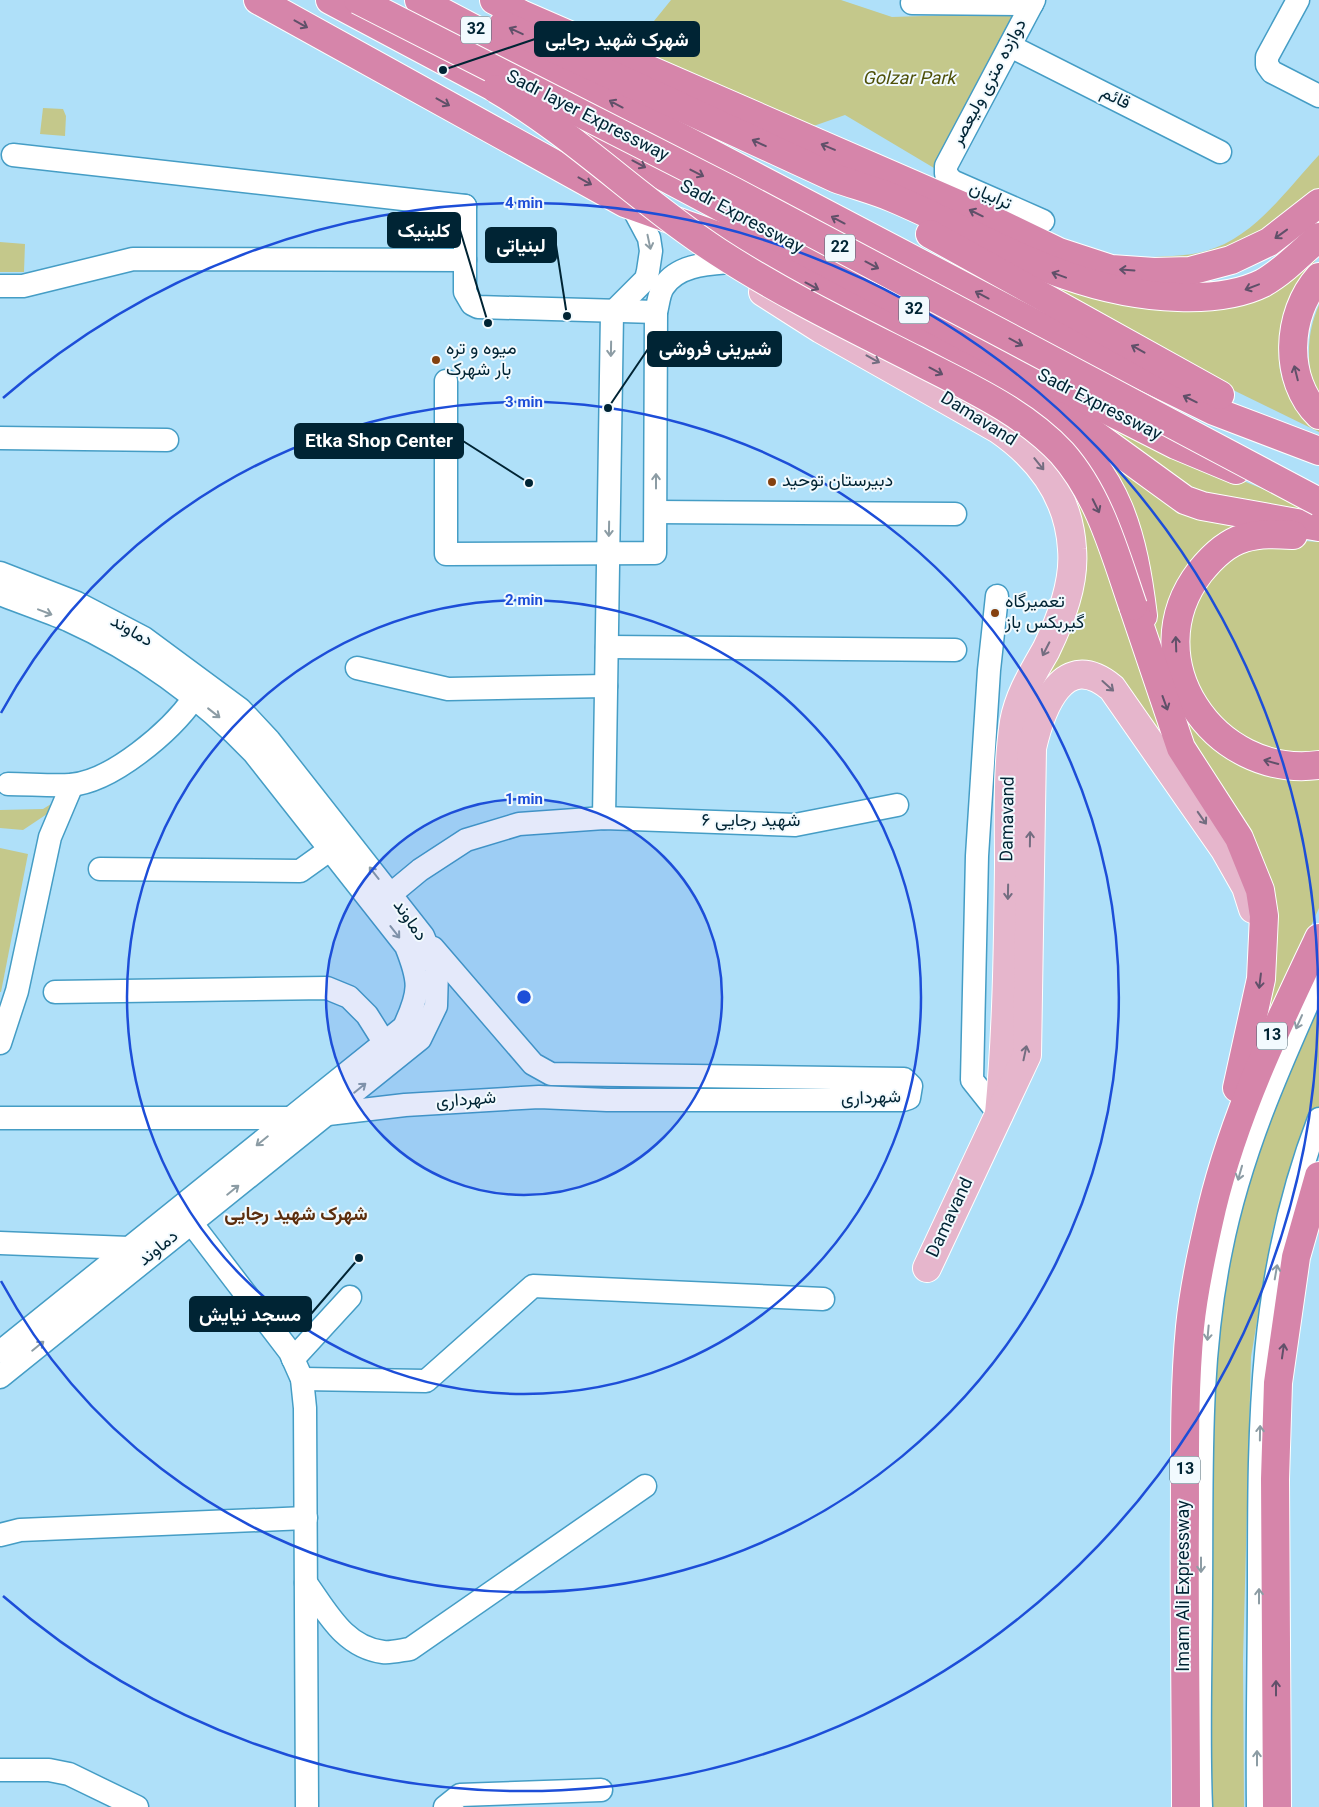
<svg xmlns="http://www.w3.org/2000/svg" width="1319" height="1807" font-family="Georgia,Vazirmatn,serif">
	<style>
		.green { fill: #c4c88b }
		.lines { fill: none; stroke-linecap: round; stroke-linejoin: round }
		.minor-casing { stroke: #459dc5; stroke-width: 25 }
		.major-casing { stroke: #fff; stroke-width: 30 }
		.highway-casing { stroke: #fff; stroke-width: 30 }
		.minor { stroke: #fff; stroke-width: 22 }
		.major { stroke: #e6b6cc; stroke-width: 28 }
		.highway { stroke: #d685aa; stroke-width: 28 }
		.highway-bridge-casing { stroke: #fff; stroke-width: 30; stroke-linecap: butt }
		.highway-bridge { stroke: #d685aa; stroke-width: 28 }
		.oneway { stroke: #605069 }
		.oneway2 { stroke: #8c9ca4 }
		.oneway3 { stroke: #736d80 }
		.ring { fill: none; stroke: #1d4ed8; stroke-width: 2.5 }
		.poi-dot { fill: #844110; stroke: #f2fafe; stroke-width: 2 }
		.labels { text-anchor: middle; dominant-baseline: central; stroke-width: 4; stroke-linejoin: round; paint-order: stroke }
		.shield { fill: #f2fafe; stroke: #496471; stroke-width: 1 }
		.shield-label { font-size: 16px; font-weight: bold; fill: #002434 }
		.park-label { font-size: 18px; font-style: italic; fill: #4e5008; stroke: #f2fafe }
		.street-label { font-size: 18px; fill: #002434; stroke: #f2fafe }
		.poi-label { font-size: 18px; fill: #002434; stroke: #f2fafe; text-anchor: start }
		.neighbourhood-label { font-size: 19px; font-weight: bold; fill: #5c2e0e; stroke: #f2fafe }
		.centre { fill: #1d4ed8; stroke: #f2fafe; stroke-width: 2.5 }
		.ring-label { font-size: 15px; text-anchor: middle; font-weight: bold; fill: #1d4ed8; stroke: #f2fafe; stroke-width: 4; stroke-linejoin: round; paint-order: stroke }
		.leader { fill: none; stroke: #002434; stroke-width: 2 }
		.callout-dot { fill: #002434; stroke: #f2fafe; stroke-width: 2 }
		.callout { fill: #002434; stroke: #002434; stroke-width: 2 }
		.callout-label { font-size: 19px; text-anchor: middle; font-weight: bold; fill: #fff }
	</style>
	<rect width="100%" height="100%" fill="#afe0f9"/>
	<!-- green -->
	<g class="green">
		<polygon points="671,0 841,0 892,17 1019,13 934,168 845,115 805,129 594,26 654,21"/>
		<polygon points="43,108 63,109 66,116 65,136 40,134"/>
		<path d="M1319,155V191L1278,227L1200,260L1153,263V257C1170,256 1189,256 1206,251C1254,238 1286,190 1319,155Z"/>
		<polygon points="0,242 25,244 24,272 0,272"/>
		<path d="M1319,245C1319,265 1310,263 1302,278C1284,310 1267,362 1290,395C1299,406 1310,416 1319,427V432L1188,368L1134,338L990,249L1191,304Z"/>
		<path d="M1319,305V399C1305,369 1306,334 1319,305Z"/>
		<polygon points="1065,402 1185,457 1319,512 1202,500"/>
		<polygon points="992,411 1076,480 1194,781 1091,664 1018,750 1077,534"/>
		<polygon points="1101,443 1274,529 1185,582 1189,712 1319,772 1319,908 1244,1075 1275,943 1208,771 1170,695"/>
		<polygon points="1289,540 1319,542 1319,758 1268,755 1210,718 1183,651 1193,594 1238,549"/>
		<polygon points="51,804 50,812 23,830 0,828 0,810 43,809"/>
		<polygon points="0,848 28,854 1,992 0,992"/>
		<polygon points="1319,990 1319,1108 1285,1190 1272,1232 1251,1357 1243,1659 1244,1807 1205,1807 1198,1368 1243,1178"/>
	</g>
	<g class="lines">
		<defs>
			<g id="minor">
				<polyline points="1034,0 946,166 946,174 952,181 1043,221"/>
				<polyline points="1298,0 1267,57 1267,65 1272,72 1319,96"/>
				<polyline points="912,3 1032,4"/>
				<polyline points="1010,46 1220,152"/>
				<polyline points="13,155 465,206"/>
				<polyline points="451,206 465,206 465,292 472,304 478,307 656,312"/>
				<polyline points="0,286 23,286 133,259 465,260"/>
				<path d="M446,381V554L655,553L656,312C658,305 659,292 664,286C680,262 715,264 740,261"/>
				<polyline points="0,438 167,440"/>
				<polyline points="656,512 955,514"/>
				<polyline points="0,573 77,603 144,638 240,709 269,740 423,936 437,970 436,1006 420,1039 0,1377"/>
				<path d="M0,594C23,603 46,611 68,620C137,651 202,698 254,753L406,946C420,981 421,991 404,1027L0,1352"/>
				<polyline points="997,596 989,670 977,856 972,1080 999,1114"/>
				<polyline points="607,647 955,650"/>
				<polyline points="357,668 448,689 606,686"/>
				<path d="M8,784C28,784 50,786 70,785C112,782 171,731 194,698"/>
				<polyline points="604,818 612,313 646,279 648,271 651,251 649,238 633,208"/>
				<polyline points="100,869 300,871 342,841"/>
				<polyline points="379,904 420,870 466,840 519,824 604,818 795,825 897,805"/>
				<polyline points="55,992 327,988 349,997 367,1015 384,1042"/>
				<polyline points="0,1043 17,991 50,837 72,785"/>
				<polyline points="328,1114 405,1105 539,1097 607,1100 903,1100 909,1098 911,1086 904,1079 551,1074 533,1064 433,948"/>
				<polyline points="0,1118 291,1118"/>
				<polyline points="183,1212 290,1352 302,1379 305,1408 307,1807"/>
				<polyline points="0,1243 129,1248 132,1253"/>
				<polyline points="293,1359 350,1297"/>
				<polyline points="302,1379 426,1381 533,1286 823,1299"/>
				<polyline points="0,1535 20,1530 306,1518"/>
				<path d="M306,1583C327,1612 344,1647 383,1652C391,1653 402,1650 410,1649L645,1486"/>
				<polyline points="0,1770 49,1770 69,1774 137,1807"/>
				<polyline points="445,1807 460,1795 601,1790"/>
				<path d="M1201,1807C1198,1733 1201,1659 1201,1585C1202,1473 1198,1360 1221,1250C1240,1154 1279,1067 1319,978"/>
				<path d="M1258,1807C1257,1733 1259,1658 1259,1584C1259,1420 1259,1275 1319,1119"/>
			</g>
			<g id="major">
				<path d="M763,292L821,329L998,429C1040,458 1069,496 1072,549C1075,583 1061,619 1046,650C1033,673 1019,695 1014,722C1007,769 1009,818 1009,865C1008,948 1007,1031 999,1114"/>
				<path d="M927,1268L1027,1055L1032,748C1041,709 1063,647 1112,688L1225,850L1246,887L1253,909"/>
			</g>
			<g id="highway">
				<polyline points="258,0 625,203 715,235 826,293 1061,410 1185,500 1202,506 1319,527"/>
				<polyline points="330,0 516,99"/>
				<polyline points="419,0 1028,320 1214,411 1319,451"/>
				<polyline points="494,0 521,14 972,210 1059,252 1111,269 1154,272 1190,271 1231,260 1269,242 1319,203"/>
				<path d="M503,25L835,178C854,185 874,190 893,198C990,239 1069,294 1178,297C1206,298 1237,296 1263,283C1284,271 1301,253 1319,237"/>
				<polyline points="559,121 1032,372 1176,445 1236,470"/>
				<polyline points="930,234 1220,395"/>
				<path d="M1319,277C1286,314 1283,380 1319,415"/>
				<path d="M1052,421C1118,475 1133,534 1143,616"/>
				<path d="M1293,535C1277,534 1260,533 1244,538C1226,543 1212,557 1200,572C1133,659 1213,779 1319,765"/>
				<polyline points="1133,606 1181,748 1239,838 1260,890 1264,916 1261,979 1237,1088"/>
				<path d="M1186,1807C1186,1710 1184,1613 1185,1515C1185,1453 1184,1390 1190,1327C1194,1287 1203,1247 1212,1208C1235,1113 1277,1026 1319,938"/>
				<polyline points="1277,1807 1275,1479 1278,1383 1296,1257 1319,1176"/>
			</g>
		</defs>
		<!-- minor casing -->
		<use href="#minor" class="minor-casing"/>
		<!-- major casing -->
		<use href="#major" class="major-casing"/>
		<!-- highway casing -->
		<use href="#highway" class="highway-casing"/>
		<!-- minor -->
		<use href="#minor" class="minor"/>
		<!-- major -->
		<use href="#major" class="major"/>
		<!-- highway -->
		<use href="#highway" class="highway"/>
		<defs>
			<g id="highway-bridge">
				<polyline points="358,0 735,192 1319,502"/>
				<path d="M496,89C575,135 641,202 718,252C781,293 849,326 916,360C966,386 1023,411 1062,453C1100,496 1115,554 1133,606"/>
			</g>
		</defs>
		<!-- highway-bridge casing -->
		<use href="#highway-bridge" class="highway-bridge-casing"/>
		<!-- highway-bridge -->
		<use href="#highway-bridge" class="highway-bridge"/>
	</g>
	<!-- one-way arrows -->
	<defs><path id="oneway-shaft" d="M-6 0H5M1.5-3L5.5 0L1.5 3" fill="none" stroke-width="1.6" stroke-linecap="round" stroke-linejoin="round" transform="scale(1.25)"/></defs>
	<g class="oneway">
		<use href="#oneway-shaft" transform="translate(301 24) rotate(29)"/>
		<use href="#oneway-shaft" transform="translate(516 31) rotate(-155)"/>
		<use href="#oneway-shaft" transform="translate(443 102) rotate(29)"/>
		<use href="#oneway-shaft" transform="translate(616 104) rotate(-152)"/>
		<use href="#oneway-shaft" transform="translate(759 143) rotate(-155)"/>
		<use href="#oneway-shaft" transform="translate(828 147) rotate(-157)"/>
		<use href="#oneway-shaft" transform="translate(639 164) rotate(28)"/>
		<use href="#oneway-shaft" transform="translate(697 173) rotate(27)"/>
		<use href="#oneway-shaft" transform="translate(585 181) rotate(29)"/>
		<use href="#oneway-shaft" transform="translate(976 213) rotate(-154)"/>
		<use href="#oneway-shaft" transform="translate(838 220) rotate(-152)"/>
		<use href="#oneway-shaft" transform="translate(1281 234) rotate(144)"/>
		<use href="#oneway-shaft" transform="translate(872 265) rotate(28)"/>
		<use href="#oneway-shaft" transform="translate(1127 270) rotate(-176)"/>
		<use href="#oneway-shaft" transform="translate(1059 275) rotate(-160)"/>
		<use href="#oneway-shaft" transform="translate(812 286) rotate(28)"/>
		<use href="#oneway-shaft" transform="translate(1252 287) rotate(159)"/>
		<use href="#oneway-shaft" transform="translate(982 295) rotate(-152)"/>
		<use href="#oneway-shaft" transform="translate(1016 342) rotate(28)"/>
		<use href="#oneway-shaft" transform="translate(1138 349) rotate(-151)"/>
		<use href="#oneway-shaft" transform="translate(936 371) rotate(28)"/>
		<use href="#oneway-shaft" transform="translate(1296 373) rotate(-104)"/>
		<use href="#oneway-shaft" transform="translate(1190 399) rotate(-154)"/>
		<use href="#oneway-shaft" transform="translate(1096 506) rotate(64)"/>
		<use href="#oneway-shaft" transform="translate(1176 644) rotate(-92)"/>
		<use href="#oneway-shaft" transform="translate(1165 703) rotate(70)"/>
		<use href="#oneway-shaft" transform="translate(1271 762) rotate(-165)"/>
		<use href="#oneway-shaft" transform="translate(1260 981) rotate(97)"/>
		<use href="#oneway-shaft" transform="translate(1283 1351) rotate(-82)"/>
		<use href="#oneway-shaft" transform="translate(1276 1688) rotate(-90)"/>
	</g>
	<g class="oneway2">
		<use href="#oneway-shaft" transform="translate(649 242) rotate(78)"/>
		<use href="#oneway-shaft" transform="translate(611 349) rotate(91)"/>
		<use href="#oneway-shaft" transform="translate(656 481) rotate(-90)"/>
		<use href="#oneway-shaft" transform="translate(609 529) rotate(91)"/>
		<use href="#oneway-shaft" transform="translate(45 612) rotate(21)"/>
		<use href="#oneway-shaft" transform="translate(214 713) rotate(38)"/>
		<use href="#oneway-shaft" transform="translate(374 873) rotate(-128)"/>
		<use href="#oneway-shaft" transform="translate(395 932) rotate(52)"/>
		<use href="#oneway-shaft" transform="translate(1299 1022) rotate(114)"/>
		<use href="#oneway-shaft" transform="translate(360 1088) rotate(-39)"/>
		<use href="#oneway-shaft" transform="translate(262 1141) rotate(141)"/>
		<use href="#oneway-shaft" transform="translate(1240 1173) rotate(106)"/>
		<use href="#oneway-shaft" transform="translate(233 1190) rotate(-39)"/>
		<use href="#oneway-shaft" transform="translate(1276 1272) rotate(-80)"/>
		<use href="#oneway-shaft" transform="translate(1208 1333) rotate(95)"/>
		<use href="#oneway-shaft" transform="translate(38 1346) rotate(-39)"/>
		<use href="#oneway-shaft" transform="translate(1260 1433) rotate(-89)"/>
		<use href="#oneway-shaft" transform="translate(1201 1565) rotate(90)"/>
		<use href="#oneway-shaft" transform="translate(1259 1596) rotate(-90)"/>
		<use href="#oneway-shaft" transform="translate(1257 1758) rotate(-90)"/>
	</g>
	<g class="oneway3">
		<use href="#oneway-shaft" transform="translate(873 359) rotate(29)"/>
		<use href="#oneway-shaft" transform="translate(1039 464) rotate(51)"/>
		<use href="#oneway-shaft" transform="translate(1046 649) rotate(117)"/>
		<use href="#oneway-shaft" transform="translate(1108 686) rotate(42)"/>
		<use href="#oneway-shaft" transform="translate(1202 818) rotate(55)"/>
		<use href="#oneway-shaft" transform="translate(1030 839) rotate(-89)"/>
		<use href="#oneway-shaft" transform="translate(1008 892) rotate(91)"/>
		<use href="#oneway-shaft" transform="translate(1025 1053) rotate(-78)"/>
	</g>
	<!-- distance rings -->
	<circle cx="524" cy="997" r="198" fill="#1d4ed8" fill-opacity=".12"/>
	<g class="ring">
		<circle cx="524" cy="997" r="198"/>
		<circle cx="524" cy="997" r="397"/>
		<path d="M1 713A595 595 0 1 1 1 1281"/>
		<path d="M3 398A794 794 0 1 1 3 1596"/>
	</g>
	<!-- markers -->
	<g class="poi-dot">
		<circle cx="436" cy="360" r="5"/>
		<circle cx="772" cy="482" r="5"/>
		<circle cx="995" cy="613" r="5"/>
	</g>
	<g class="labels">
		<!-- shield labels -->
		<g class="shield">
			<rect x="461" y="16.5" width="30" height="27" rx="4"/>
			<rect x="825" y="234.5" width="30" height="27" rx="4"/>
			<rect x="899" y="296.5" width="30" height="27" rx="4"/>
			<rect x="1257" y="1022.5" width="30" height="27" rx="4"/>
			<rect x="1170" y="1456.5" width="30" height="27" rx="4"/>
		</g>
		<g class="shield-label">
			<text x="476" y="30">32</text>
			<text x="840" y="248">22</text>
			<text x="914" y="310">32</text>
			<text x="1272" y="1036">13</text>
			<text x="1185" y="1470">13</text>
		</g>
		<!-- park labels -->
		<g class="park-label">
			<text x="909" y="80">Golzar Park</text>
		</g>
		<!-- street labels -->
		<g class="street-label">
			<text transform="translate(990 83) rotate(-62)">دوازده متری ولیعصر</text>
			<text transform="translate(1115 99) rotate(27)">قائم</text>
			<text transform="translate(587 117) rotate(27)">Sadr layer Expressway</text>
			<text transform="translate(990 197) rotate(24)">ترابیان</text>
			<text transform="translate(741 218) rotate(28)">Sadr Expressway</text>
			<text transform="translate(1099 406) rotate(27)">Sadr Expressway</text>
			<text transform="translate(978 420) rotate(32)">Damavand</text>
			<text transform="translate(131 632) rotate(30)">دماوند</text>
			<text transform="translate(1009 819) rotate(-89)">Damavand</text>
			<text x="751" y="822">شهید رجایی ۶</text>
			<text transform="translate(409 921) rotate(55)">دماوند</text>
			<text transform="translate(871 1099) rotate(-2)">شهرداری</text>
			<text transform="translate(466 1101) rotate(-4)">شهرداری</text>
			<text transform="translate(951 1218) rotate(-65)">Damavand</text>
			<text transform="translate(159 1249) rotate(-39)">دماوند</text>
			<text transform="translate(1185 1586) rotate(-90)">Imam Ali Expressway</text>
		</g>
		<!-- poi labels -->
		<g class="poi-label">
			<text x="446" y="350">میوه و تره<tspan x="446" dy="21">بار شهرک</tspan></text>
			<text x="782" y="482">دبیرستان توحید</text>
			<text x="1005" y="603">تعمیرگاه<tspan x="1005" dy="21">گیربکس باز</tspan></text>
		</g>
		<!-- neighbourhood labels -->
		<g class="neighbourhood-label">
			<text x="296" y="1215">شهرک شهید رجایی</text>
		</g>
	</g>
	<circle cx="524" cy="997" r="8" class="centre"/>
	<g class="ring-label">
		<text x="524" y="208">4 min</text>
		<text x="524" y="407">3 min</text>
		<text x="524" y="605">2 min</text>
		<text x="524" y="804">1 min</text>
	</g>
	<!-- callouts -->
	<path class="leader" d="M443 70L535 39M488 323L460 230M567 316L556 245M608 408L648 349M529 483L463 441M359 1258L311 1314"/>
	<g class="callout-dot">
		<circle cx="443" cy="70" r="5"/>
		<circle cx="488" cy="323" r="5"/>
		<circle cx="567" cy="316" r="5"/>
		<circle cx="608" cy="408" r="5"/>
		<circle cx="529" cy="483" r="5"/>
		<circle cx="359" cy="1258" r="5"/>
	</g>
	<g class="callout">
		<rect x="535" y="22" width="164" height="34" rx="5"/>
		<rect x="388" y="213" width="72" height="34" rx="5"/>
		<rect x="486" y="228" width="70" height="34" rx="5"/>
		<rect x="648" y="332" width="133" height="34" rx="5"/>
		<rect x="295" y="424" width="168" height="34" rx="5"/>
		<rect x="190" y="1297" width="121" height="34" rx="5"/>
	</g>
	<g class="callout-label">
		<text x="617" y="46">شهرک شهید رجایی</text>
		<text x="424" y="237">کلینیک</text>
		<text x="521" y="252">لبنیاتی</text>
		<text x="715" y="355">شیرینی فروشی</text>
		<text x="379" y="447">Etka Shop Center</text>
		<text x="250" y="1321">مسجد نیایش</text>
	</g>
</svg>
